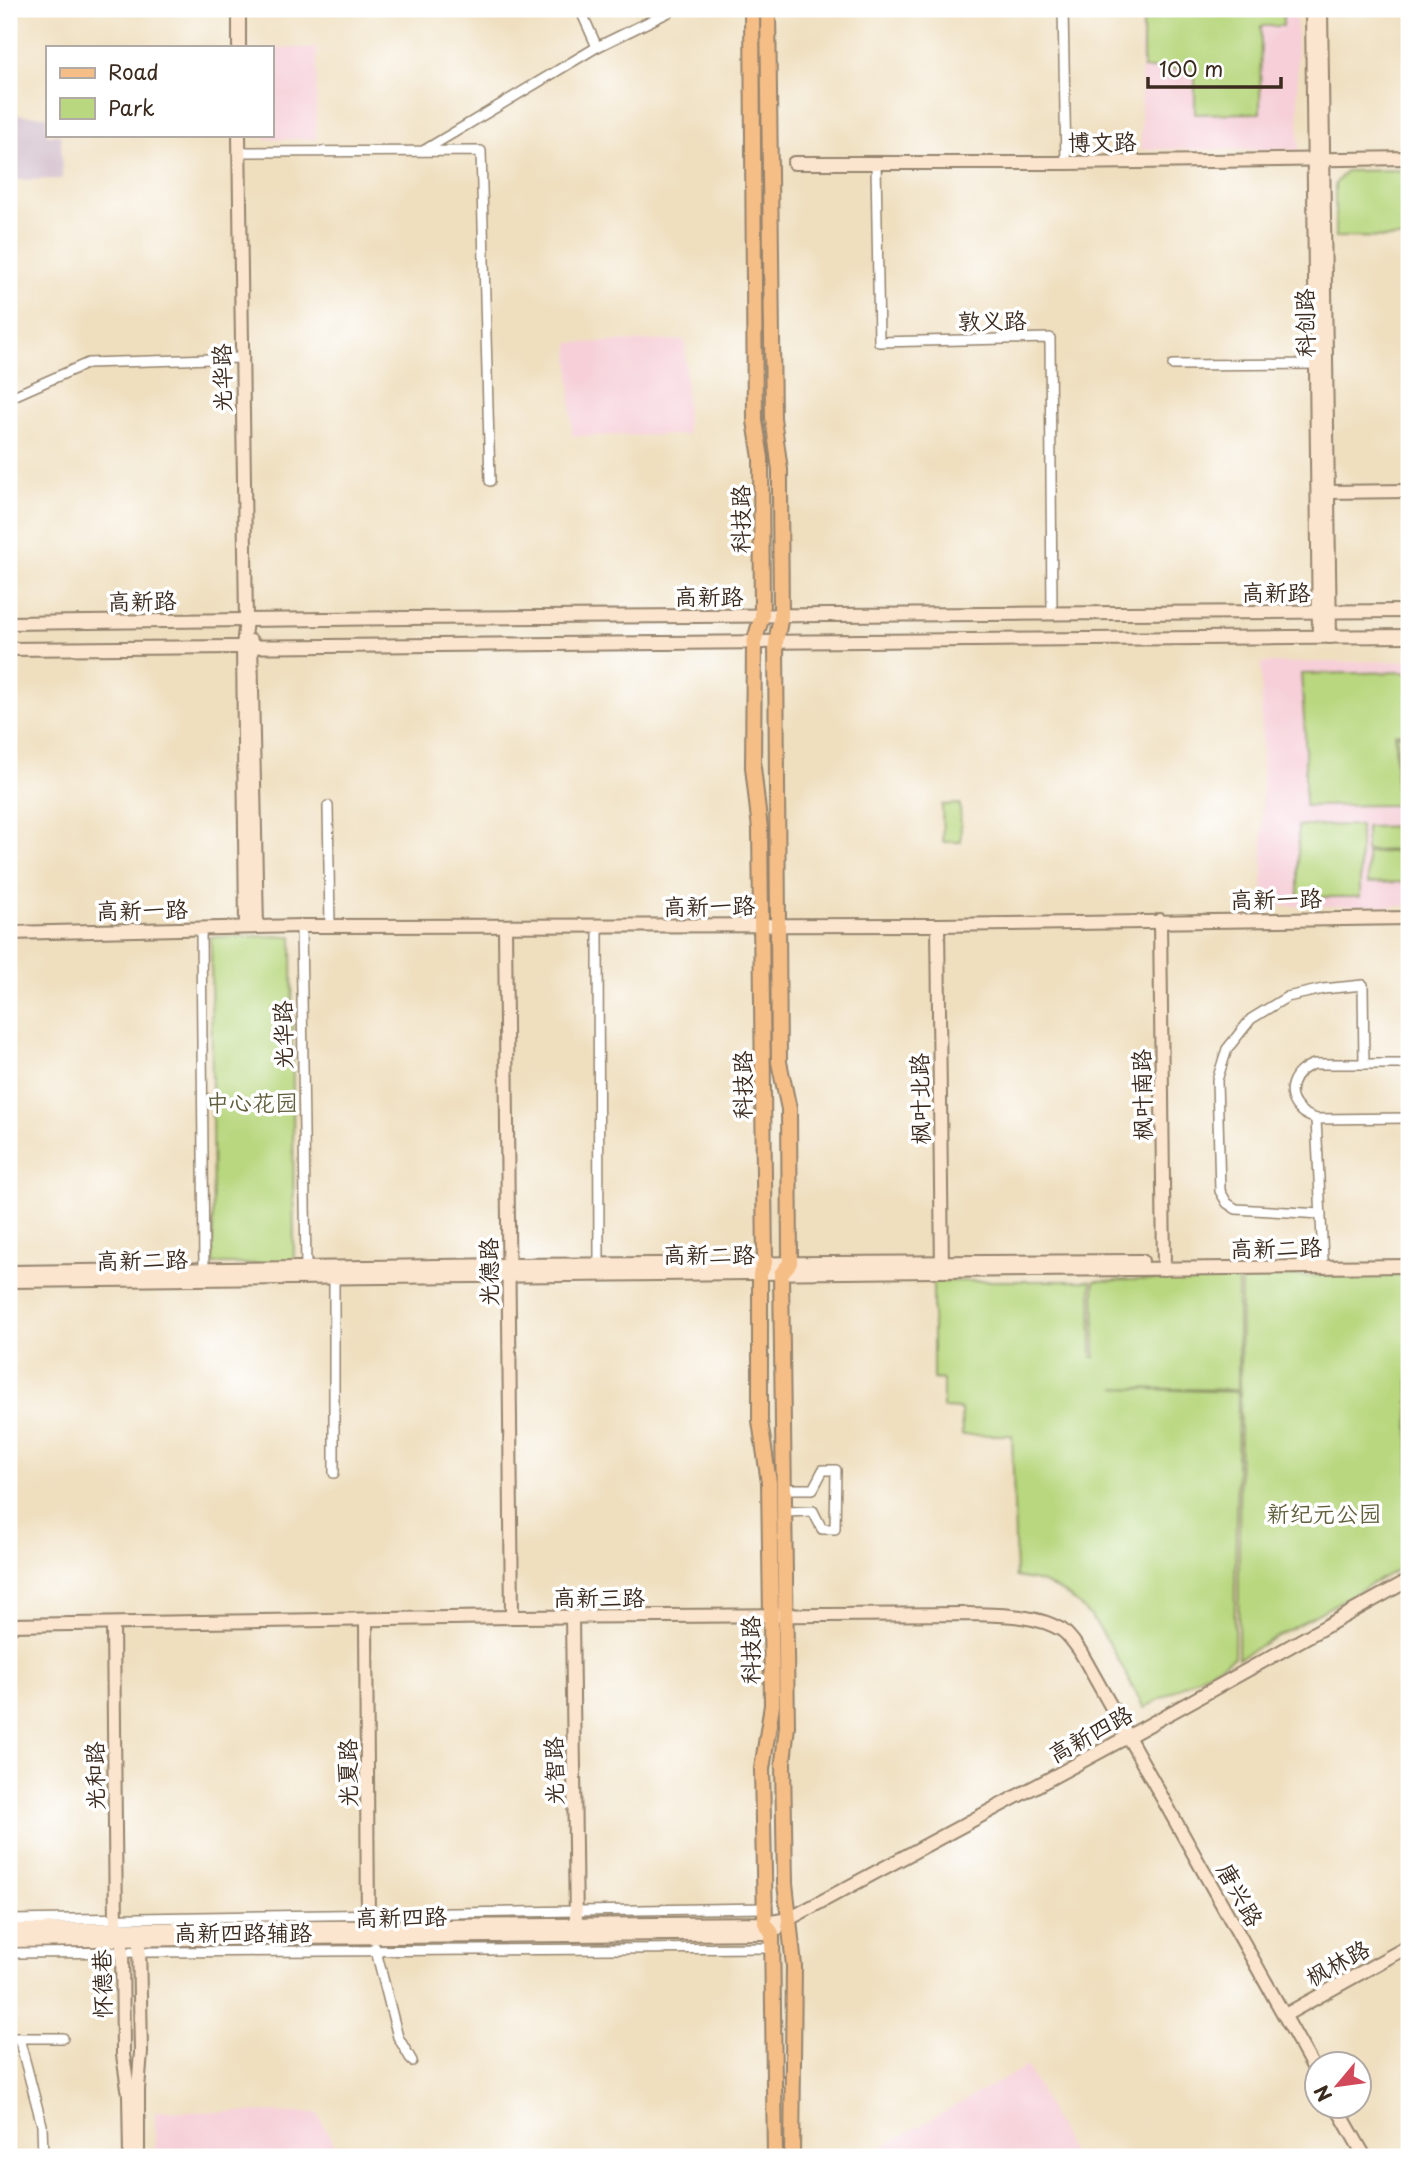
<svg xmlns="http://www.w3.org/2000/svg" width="1418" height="2166" font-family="'Playpen Sans','LXGW WenKai TC',sans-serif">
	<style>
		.built { fill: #f6cfd8 }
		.industrial { fill: #d1bdca }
		.green { fill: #b8d77e; stroke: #7a804e; stroke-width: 2 }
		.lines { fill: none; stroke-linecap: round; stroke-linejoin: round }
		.street-casing { stroke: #95846e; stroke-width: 12 }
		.secondary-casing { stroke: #95846e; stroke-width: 16 }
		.primary-casing { stroke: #95846e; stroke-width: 18 }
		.street { stroke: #fff; stroke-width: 9 }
		.secondary { stroke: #fbe5cf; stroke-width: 12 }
		.primary { stroke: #f6be87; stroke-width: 14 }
		.labels { text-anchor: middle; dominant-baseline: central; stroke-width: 7; stroke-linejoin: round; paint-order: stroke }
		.street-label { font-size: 23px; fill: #3b2a1e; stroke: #fff }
		.park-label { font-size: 23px; fill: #605e3b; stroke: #fff }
	</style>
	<rect width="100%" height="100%" fill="#fff"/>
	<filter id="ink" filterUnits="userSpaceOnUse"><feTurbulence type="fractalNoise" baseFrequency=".0143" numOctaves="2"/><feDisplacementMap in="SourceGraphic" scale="14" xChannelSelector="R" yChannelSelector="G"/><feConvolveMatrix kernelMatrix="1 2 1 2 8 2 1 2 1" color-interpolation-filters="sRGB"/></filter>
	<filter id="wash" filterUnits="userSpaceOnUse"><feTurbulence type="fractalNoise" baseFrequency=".00686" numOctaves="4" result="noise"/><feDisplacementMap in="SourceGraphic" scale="28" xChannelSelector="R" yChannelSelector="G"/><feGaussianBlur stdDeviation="1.57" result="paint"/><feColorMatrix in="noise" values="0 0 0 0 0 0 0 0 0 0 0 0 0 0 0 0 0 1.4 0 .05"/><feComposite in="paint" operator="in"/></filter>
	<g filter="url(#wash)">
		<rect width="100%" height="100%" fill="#efdfbf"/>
		<!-- built -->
		<g class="built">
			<polygon points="1141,9 1296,9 1299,150 1141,149"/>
			<polygon points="263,47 317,48 316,139 265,139 265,135 271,135 271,47"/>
			<polygon points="685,340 687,435 572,436 569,343"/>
			<polygon points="1409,661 1409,906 1263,906 1261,663"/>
			<polygon points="1027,2066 1073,2157 864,2157"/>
			<polygon points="155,2111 317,2113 342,2157 155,2157"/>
		</g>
		<!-- industrial -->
		<polygon class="industrial" points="9,9 13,9 16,115 47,116 47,135 61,135 62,179 9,180"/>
		<!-- green -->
		<g class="green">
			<polygon points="1143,9 1283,9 1283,26 1261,26 1260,113 1195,114 1195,69 1143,69"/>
			<polygon points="1409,170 1409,238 1335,237 1335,184 1346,171"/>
			<polygon points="1409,672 1409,733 1395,733 1396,805 1305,806 1305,734 1301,674"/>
			<polygon points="1397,735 1409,735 1409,773 1398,772"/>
			<rect x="1398" y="774" width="11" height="27"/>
			<polygon points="960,804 961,842 943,842 942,805"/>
			<polygon points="1360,825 1360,897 1298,897 1298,826"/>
			<polygon points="1409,826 1409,850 1366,851 1366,827"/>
			<polygon points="1409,851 1409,882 1368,883 1367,853"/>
			<polygon points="292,936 294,1264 213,1264 211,937"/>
			<polygon points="1409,1275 1409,1563 1238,1658 1241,1276"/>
			<path d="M1238,1277V1390L1115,1388L1238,1392L1234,1657L1144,1708C1118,1662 1097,1602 1043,1583C1035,1580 1025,1579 1016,1577L1012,1435H962L961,1409L943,1408V1380L933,1379V1281H1091L1092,1357H1095L1094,1281Z"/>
		</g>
	</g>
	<g filter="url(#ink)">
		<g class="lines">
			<defs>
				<g id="street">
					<polyline points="580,9 597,47"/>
					<polyline points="1063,9 1066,163"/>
					<polyline points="423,151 597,47 675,9"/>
					<polyline points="239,152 481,151 490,481"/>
					<polyline points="876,163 879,342 1050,338 1052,613"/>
					<polyline points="1173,365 1320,364"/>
					<polyline points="9,398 88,363 242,358"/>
					<polyline points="328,806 330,926"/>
					<polyline points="301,926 306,1269"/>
					<polyline points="598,927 599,1264"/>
					<polyline points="201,928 204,1270"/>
					<path d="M1409,1064H1314C1293,1071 1282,1094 1301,1111C1305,1115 1311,1117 1316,1119L1409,1118"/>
					<polyline points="1316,1119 1323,1259"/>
					<polyline points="1321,1214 1236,1209 1227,1203 1220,1191 1217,1080 1227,1049 1251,1019 1287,997 1323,989 1363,985 1364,1064"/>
					<polyline points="334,1473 334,1279"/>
					<polyline points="783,1489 813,1489 823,1470 836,1470 835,1529 822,1529 813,1511 784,1512"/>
					<polyline points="9,1920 765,1908"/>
					<polyline points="375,1947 398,2037 412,2061"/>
					<polyline points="9,1953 772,1948"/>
					<polyline points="9,2038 63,2038"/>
					<polyline points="19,2038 42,2125 43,2157"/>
				</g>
				<g id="secondary">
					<polyline points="239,9 239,47"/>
					<polyline points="1312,9 1319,636"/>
					<polyline points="1321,9 1330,637"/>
					<polyline points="239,135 246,620 243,646 246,927"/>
					<polyline points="794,163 1066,163 1409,158"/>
					<polyline points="1327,492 1409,491"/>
					<polyline points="9,623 407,618 1409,611"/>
					<polyline points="251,641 257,927"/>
					<polyline points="9,649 1409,636"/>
					<polyline points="1160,920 1164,1269"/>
					<polyline points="938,925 942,1271"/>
					<polyline points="505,926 512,1617"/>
					<polyline points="9,933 301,926 938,925 1409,918"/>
					<polyline points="9,1272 508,1265 1142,1261"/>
					<polyline points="9,1281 1409,1266"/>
					<polyline points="572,1617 576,1925"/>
					<polyline points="366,1621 368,1926"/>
					<path d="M9,1625L512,1617L969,1614C999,1615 1035,1614 1062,1630C1069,1635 1075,1644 1080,1651L1316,2072"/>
					<polyline points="113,1625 116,1928 122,1940 123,2055 129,2095 130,2157"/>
					<polyline points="9,1930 765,1923 789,1919 1129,1736 1409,1580"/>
					<polyline points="132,1936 139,1940 141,2052 138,2089 138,2157"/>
					<polyline points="9,1941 772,1933 777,1929"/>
					<polyline points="1285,2015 1409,1946"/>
					<polyline points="1336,2106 1365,2157"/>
				</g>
				<g id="primary">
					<polyline points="752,9 755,421 761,458 762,616 754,643 753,767 760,829 765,1263 760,1274 760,1421 769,1483 771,1616 772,1705 762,1769 765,1923 772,1933 775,2157"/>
					<polyline points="768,9 773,418 780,470 780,491 781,616 776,642 779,1062 789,1109 790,1263 781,1274 787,1726 783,1762 785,1883 794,1966 792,2157"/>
				</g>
			</defs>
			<!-- street casing -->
			<use href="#street" class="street-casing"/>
			<!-- secondary casing -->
			<use href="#secondary" class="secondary-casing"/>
			<!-- primary casing -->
			<use href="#primary" class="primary-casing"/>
			<!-- street -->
			<use href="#street" class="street"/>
			<!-- secondary -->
			<use href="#secondary" class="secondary"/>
			<!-- primary -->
			<use href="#primary" class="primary"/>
		</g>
	</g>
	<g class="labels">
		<!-- street labels -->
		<g class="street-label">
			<text transform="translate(1102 141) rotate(-1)">博文路</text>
			<text transform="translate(992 320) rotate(-1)">敦义路</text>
			<text transform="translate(1304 323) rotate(-91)">科创路</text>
			<text transform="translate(221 378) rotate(-91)">光华路</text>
			<text transform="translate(739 519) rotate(-90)">科技路</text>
			<text x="1276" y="591">高新路</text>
			<text x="709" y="595">高新路</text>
			<text transform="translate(142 600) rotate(-1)">高新路</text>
			<text transform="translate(1276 898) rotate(-1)">高新一路</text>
			<text transform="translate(709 905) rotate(-1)">高新一路</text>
			<text transform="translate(142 909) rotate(-1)">高新一路</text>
			<text transform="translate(282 1035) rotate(-91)">光华路</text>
			<text transform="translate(741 1085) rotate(-90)">科技路</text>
			<text transform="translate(1141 1095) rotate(-91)">枫叶南路</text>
			<text transform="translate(919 1099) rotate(-91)">枫叶北路</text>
			<text transform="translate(1276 1247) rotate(-1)">高新二路</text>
			<text x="709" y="1253">高新二路</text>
			<text transform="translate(142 1259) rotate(-1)">高新二路</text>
			<text transform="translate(487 1272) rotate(-90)">光德路</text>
			<text x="599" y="1596">高新三路</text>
			<text transform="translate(749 1650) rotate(-90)">科技路</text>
			<text transform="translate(1090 1733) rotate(-29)">高新四路</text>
			<text transform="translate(553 1771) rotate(-91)">光智路</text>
			<text transform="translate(346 1773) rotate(-90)">光夏路</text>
			<text transform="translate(94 1776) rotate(-91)">光和路</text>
			<text transform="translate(1241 1894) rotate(61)">唐兴路</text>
			<text transform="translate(401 1916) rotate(-1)">高新四路</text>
			<text x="243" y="1931">高新四路辅路</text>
			<text transform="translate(1337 1962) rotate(-29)">枫林路</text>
			<text transform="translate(101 1984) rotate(-91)">怀德巷</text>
		</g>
		<!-- park labels -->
		<g class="park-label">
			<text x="252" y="1101">中心花园</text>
			<text x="1324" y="1512">新纪元公园</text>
		</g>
	</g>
	<!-- margin -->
	<rect width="1418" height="2166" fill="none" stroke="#fff" stroke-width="35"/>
	<!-- legend -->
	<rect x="46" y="46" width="228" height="91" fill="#ffffff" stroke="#b1aaa5" stroke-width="2"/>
	<rect x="60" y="68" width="35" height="10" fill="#f6be87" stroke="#b1aaa5" stroke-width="2"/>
	<text x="108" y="80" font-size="21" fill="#3b2a1e">Road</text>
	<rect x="60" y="98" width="35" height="21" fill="#b8d77e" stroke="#b1aaa5" stroke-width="2"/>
	<text x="108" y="116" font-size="21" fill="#3b2a1e">Park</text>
	<!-- north arrow -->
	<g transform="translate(1338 2085) rotate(241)"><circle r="33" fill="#ffffff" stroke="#b1aaa5" stroke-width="2"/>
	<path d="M0-5L12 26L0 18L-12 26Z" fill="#d1495b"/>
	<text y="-10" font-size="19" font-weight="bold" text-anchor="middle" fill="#3b2a1e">N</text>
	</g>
	<!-- scale -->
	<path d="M1148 77v10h133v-10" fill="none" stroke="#3b2a1e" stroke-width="3.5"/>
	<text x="1159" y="77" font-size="21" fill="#3b2a1e" stroke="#ffffff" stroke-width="5" paint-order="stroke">100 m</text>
</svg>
